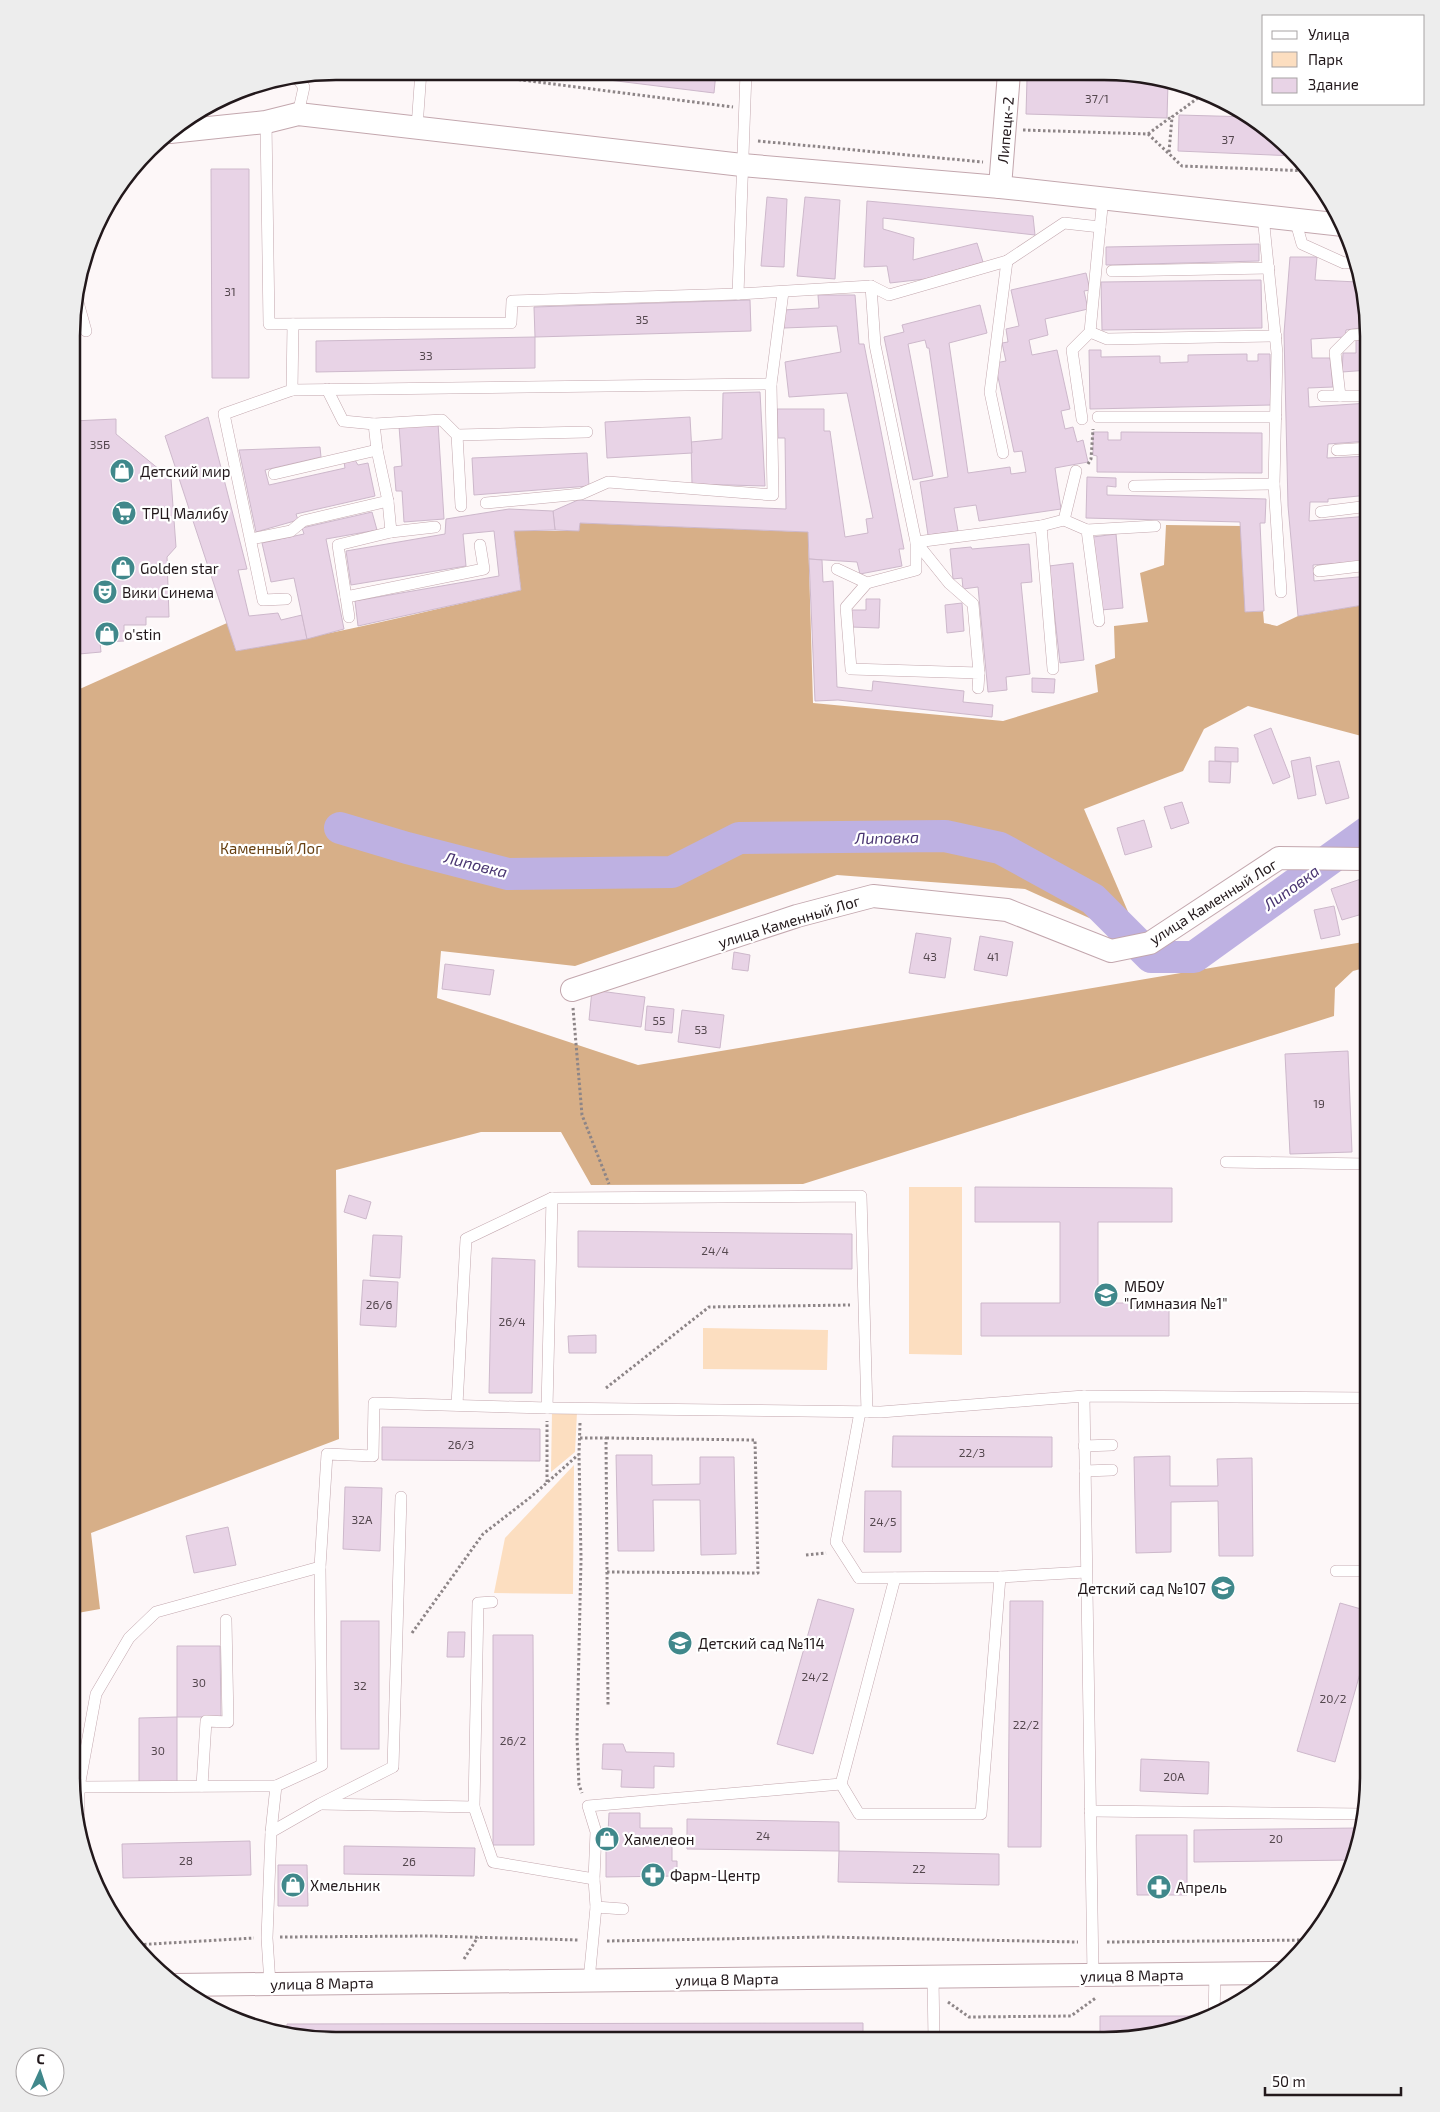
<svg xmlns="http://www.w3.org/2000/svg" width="1440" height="2112" font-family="'Exo 2',sans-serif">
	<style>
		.green { fill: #fcdec0 }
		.forest { fill: #d7af88 }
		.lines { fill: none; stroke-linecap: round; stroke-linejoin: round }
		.river { stroke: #beb1e2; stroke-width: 32 }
		.building { fill: #e8d3e6; stroke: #cdb8cb }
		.service-casing { stroke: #c3a7ae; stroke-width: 12 }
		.minor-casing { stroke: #c3a7ae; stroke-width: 24 }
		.path { stroke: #8d8587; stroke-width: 3; stroke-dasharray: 2.5 2.5; stroke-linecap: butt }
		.service { stroke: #fff; stroke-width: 11 }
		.minor { stroke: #fff; stroke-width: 22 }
		.labels { text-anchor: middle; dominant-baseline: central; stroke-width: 4.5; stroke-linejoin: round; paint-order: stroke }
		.number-label { font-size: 12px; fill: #54474e }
		.street-label { font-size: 15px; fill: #22181b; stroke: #fff }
		.poi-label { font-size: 15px; fill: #22181b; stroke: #fff; text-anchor: start }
		.park-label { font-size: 15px; fill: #674011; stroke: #fff }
		.water-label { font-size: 16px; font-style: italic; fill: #493571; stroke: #fff }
		.rim { fill: none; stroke: #22181b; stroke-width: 2.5 }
	</style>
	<rect width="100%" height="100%" fill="#fdf7f8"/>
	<!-- green -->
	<g class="green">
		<polygon points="909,1187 962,1187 962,1355 909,1354"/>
		<polygon points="703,1328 828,1330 827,1370 703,1369"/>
		<polygon points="552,1412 577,1412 575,1452 551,1472"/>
		<polygon points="574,1465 573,1594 494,1593 505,1538"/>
	</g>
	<!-- forest -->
	<path class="forest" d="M580,523L808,532L813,703L1003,721L1098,692L1095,665L1115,658L1114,626L1148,622L1140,573L1164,565L1166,525L1243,526L1248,612L1263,611L1264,623L1277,626L1298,616L1369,604V738L1248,706L1204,729L1183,771L1084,809L1129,914L1118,931L1025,889L837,875L575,966L441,951L437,998L638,1065L1369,941L1368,967L1353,971L1335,988L1334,1016L803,1184L591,1185L561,1132H481L336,1170L339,1439L91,1533L100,1609L72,1614L73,692L227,623L236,651C332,635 426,611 521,590L514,531H579Z"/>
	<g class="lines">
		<!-- river -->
		<polyline class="river" points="340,828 407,848 508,874 672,872 739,838 945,836 1000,848 1093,899 1151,957 1194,957 1369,831"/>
	</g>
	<!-- building -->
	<g class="building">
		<polygon points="544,72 716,72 714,93"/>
		<polygon points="1027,79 1168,83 1167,118 1026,114"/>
		<polygon points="1179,115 1251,117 1265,126 1295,156 1178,151"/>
		<polygon points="211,169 249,169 249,378 212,378"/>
		<polygon points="767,197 787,199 784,267 761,266"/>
		<polygon points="805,197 840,200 835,279 797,276"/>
		<polygon points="867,201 1033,216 1035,235 883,218 883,229 914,238 913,260 977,243 983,262 925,279 890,283 887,266 864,267"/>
		<polygon points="1259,244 1259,261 1106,265 1106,247"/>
		<polygon points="1290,257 1317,257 1315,280 1358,282 1367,327 1346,330 1345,337 1311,339 1312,358 1330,358 1333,387 1308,388 1309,407 1369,403 1369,441 1328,444 1327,458 1369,456 1369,495 1328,499 1328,502 1310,502 1309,521 1369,516 1369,561 1313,565 1314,581 1369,576 1369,604 1298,616 1288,506 1284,333"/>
		<polygon points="1086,273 1090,290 1084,291 1088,309 1045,319 1048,335 1029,340 1032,355 1057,350 1070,409 1061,411 1065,429 1073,427 1077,442 1083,440 1088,462 1055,468 1061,509 979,521 976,505 954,508 958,531 928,535 920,482 948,477 929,348 927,348 925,340 908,344 933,476 913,480 884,337 904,332 902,325 980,305 987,333 949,343 968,473 1010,467 1011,474 1026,472 1022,451 1014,452 995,363 1006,361 1002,343 1008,342 1006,329 1019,326 1011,290"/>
		<polygon points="1261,280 1262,328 1102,330 1101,282"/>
		<polygon points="818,295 855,295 859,344 864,344 904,549 899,549 902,566 860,574 857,562 809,559 808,532 580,523 579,531 555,530 553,511 578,500 786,509 785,438 778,438 777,409 824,409 824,431 830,431 845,537 868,533 866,519 873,518 847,393 789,397 785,362 841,352 837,326 784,328 783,310 819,308"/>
		<polygon points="750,300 751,331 535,337 534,307"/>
		<polygon points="535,337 535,368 316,372 316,341"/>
		<polygon points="1369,339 1369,370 1342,372 1343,353 1356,353 1356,340"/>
		<polygon points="1089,350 1101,350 1101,357 1160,356 1160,363 1188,362 1188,355 1247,354 1247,361 1258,361 1258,354 1270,354 1271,405 1090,409"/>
		<polygon points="760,392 765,486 692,484 691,442 722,439 723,393"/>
		<polygon points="208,417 247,569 238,570 249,616 278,613 281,620 302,615 307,639 236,651 165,436"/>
		<polygon points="690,417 692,453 607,458 605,422"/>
		<polygon points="116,419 116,434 171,479 176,547 167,557 169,617 146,617 146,625 124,625 124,641 100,642 101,652 79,654 78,664 73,664 73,421"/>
		<polygon points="438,423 444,519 404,522 402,491 396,491 394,467 402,466 399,426"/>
		<polygon points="1093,432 1108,432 1108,440 1121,440 1121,432 1262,433 1262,473 1097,472 1097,456 1093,455"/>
		<polygon points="320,447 321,457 265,470 269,485 345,468 344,462 355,460 358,465 368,463 375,496 296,514 298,520 256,532 239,450"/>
		<polygon points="587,453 589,486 474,495 472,458"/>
		<polygon points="1087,477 1116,478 1116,487 1107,486 1107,495 1266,499 1265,523 1260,523 1264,611 1245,612 1240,522 1086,518"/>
		<polygon points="509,509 553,511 555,530 514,531 521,590 358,626 355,601 499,576 494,531 463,534 466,566 351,585 346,551 445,534 446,519"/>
		<polygon points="372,512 377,530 326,539 344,629 307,639 294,578 271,582 262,543 304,534 302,528"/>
		<polygon points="1116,534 1123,608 1101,610 1093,537"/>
		<polygon points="1029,544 1032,582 1021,583 1030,674 1006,677 1007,690 988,692 978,587 963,589 962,578 953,579 950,549 971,547 972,549"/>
		<polygon points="809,559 822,560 823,582 833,581 837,687 872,691 873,681 964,691 963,702 993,705 992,717 838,700 815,701"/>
		<polygon points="1073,563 1084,660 1060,663 1049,566"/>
		<polygon points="866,599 880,599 879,628 851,627 851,610 866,610"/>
		<polygon points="962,603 964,631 947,633 945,605"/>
		<polygon points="1032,678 1055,679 1054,693 1032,692"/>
		<polygon points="1271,728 1290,777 1273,784 1254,735"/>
		<polygon points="1215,747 1238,748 1238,762 1215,761"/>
		<polygon points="1310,757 1316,795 1298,799 1291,761"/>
		<polygon points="1209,761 1231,762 1230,783 1209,782"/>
		<polygon points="1339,761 1349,798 1326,804 1316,766"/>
		<polygon points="1182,802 1189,823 1171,829 1164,807"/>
		<polygon points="1144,820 1152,847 1125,855 1117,828"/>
		<polygon points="1364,878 1369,891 1369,912 1342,920 1331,889"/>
		<polygon points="1334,906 1340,935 1321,939 1314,910"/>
		<polygon points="916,933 951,938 945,978 909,973"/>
		<polygon points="980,936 1013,942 1007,976 974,970"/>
		<polygon points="734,952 750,955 748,971 732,969"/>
		<polygon points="445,964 494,970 490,995 442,989"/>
		<polygon points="592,990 645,997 641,1027 589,1020"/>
		<polygon points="647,1006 674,1009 672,1033 645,1030"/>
		<polygon points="682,1010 724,1015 720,1048 678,1042"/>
		<polygon points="1348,1051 1352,1152 1290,1154 1285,1054"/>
		<polygon points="975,1187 1172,1188 1172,1222 1098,1222 1098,1303 1169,1303 1169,1336 981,1336 981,1303 1060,1303 1060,1222 975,1222"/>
		<polygon points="349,1195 371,1202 366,1219 344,1212"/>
		<polygon points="578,1231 852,1234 852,1269 578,1267"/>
		<polygon points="373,1235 402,1236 400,1278 370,1276"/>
		<polygon points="492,1258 535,1260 532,1393 489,1393"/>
		<polygon points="363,1280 398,1282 396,1327 360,1325"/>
		<polygon points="596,1335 596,1353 569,1353 568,1336"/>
		<polygon points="382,1427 540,1429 540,1461 382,1460"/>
		<polygon points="893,1436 1052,1437 1052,1467 892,1467"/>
		<polygon points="616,1455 652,1455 652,1485 700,1484 700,1457 734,1457 736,1554 701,1555 700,1500 653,1500 654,1551 618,1551"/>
		<polygon points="1170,1456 1170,1486 1218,1486 1217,1459 1252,1458 1253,1556 1219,1556 1218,1501 1171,1502 1171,1552 1136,1553 1134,1457"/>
		<polygon points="345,1487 382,1488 380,1551 343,1549"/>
		<polygon points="865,1491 901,1491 901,1552 864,1552"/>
		<polygon points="228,1527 236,1565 194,1573 186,1536"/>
		<polygon points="818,1599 854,1609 813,1754 777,1744"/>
		<polygon points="1010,1601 1043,1601 1041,1847 1008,1847"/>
		<polygon points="1340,1603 1368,1611 1368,1645 1335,1762 1297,1751"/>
		<rect x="341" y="1621" width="38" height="128"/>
		<polygon points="448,1632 465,1632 464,1657 447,1657"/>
		<polygon points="493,1635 533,1635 534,1845 493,1845"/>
		<polygon points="177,1646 220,1646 221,1717 177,1717"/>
		<polygon points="177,1717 177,1782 139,1782 139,1718"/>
		<polygon points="603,1744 623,1744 626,1752 674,1753 674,1767 654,1766 654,1788 621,1787 622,1770 602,1769"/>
		<polygon points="1141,1759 1209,1762 1208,1794 1140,1791"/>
		<polygon points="609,1813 640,1813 640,1828 672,1828 672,1861 677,1861 677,1876 606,1877 606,1833 608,1833"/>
		<polygon points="687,1819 839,1822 839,1851 687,1849"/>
		<polygon points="1357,1828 1357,1847 1355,1860 1194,1862 1194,1830"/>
		<polygon points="1136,1835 1187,1835 1187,1895 1137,1895"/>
		<polygon points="250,1841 251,1875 123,1878 122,1844"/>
		<polygon points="344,1846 475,1848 474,1876 344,1874"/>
		<polygon points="839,1851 999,1854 999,1885 838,1882"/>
		<polygon points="278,1865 307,1865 308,1906 278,1906"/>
		<polygon points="1100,2016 1201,2016 1201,2021 1148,2032 1100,2032"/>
		<polygon points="863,2023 863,2040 302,2039 287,2034 287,2024"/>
	</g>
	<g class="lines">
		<defs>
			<g id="service">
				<polyline points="297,78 304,87 298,114"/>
				<polyline points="266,122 269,324 511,323 512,301 738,294 746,72"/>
				<polyline points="417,127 421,71"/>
				<polyline points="1295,219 1302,244 1344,263 1354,262"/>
				<polyline points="1100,227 1103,198"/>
				<polyline points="1112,271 1269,268"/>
				<polyline points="871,286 889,295 1007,261 1064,223 1100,227 1090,332 1072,350 1082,419"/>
				<polyline points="738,294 871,286 875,345 916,542 916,570 867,583 837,569"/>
				<polyline points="76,295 86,331"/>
				<polyline points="1090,332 1107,339 1276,336"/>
				<polyline points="771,384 783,292"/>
				<polyline points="292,390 771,384 773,495 608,482 581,494 486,503"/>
				<polyline points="1323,396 1369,396"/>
				<polyline points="1340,396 1335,352 1352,335 1368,334"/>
				<polyline points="1098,417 1276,417"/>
				<polyline points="374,424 442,420 457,435 461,506"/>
				<polyline points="457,435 587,432"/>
				<polyline points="1337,450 1369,448"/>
				<polyline points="1003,453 990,392 1007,261"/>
				<polyline points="274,474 377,450 374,424 343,421 327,389"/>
				<polyline points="1274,484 1281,592"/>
				<polyline points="1134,486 1274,484 1277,353 1263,216"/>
				<polyline points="388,501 391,532 435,527"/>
				<polyline points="1321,512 1369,506"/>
				<polyline points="1064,520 1087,530 1099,621"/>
				<polyline points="1041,526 1064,520 1076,471"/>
				<polyline points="1087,530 1155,526"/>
				<polyline points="251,539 291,531 303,521 388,501 377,450"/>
				<polyline points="1319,571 1369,565"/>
				<polyline points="867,583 846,607 851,669 979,673 978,688"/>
				<polyline points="346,597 484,569 480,545"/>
				<polyline points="286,599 263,600 224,414 292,390 293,324"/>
				<polyline points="349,617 338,545 391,532"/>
				<polyline points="979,673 973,604 949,583 916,542 1041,526 1053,669"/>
				<polyline points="1226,1162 1368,1164"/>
				<polyline points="457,1405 466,1239 552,1198 861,1196 867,1412"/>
				<polyline points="547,1408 552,1198"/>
				<polyline points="860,1412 836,1542 859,1578 1000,1577 1086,1572"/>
				<polyline points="1084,1446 1112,1445"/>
				<polyline points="1085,1471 1112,1470"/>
				<polyline points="1336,1571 1368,1571"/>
				<polyline points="895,1578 841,1784 859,1814 981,1814 1000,1577"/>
				<polyline points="1368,1759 1368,1754"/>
				<polyline points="202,1786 206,1721 228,1722 226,1620"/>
				<polyline points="276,1786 79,1787 96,1694 129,1638 156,1612 320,1567 327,1454 373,1456 374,1403 547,1408 881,1412 1084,1396"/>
				<polyline points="73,1787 79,1787 79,1813"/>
				<polyline points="321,1804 474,1807 478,1603 492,1602"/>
				<polyline points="474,1807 493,1862 594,1879"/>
				<polyline points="1090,1811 1364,1814"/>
				<polyline points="271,1832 276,1786 322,1765 320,1567"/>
				<polyline points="596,1907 623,1909"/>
				<polyline points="1093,1975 1084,1396 1368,1398"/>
				<polyline points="933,1977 934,2040"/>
				<polyline points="589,1980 596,1907 594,1879 596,1832 588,1806 841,1784"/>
				<polyline points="270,1984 267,1938 271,1832 320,1804 393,1767 401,1497"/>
				<polyline points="1214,2015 1215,1974"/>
			</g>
			<g id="minor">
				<polyline points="170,132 266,122 298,114 742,165 1000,187 1343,225"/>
				<polyline points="1000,187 1009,73"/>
				<polyline points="572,990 797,916 873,896 1007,910 1111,951 1150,943 1279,858 1364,859 1369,858"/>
				<polyline points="174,1985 1280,1973"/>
			</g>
		</defs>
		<!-- service casing -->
		<use href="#service" class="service-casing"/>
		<!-- minor casing -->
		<use href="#minor" class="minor-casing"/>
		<!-- path -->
		<g class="path">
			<polyline points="459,72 733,107"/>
			<polyline points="1023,130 1148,134 1182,166 1310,171"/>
			<polyline points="1148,134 1171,117"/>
			<polyline points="758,141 983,162"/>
			<polyline points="1169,152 1172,117 1206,92"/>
			<polyline points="73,362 73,361"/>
			<polyline points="1088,464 1091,459 1093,429"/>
			<polyline points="573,1008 582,1115 609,1184"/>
			<polyline points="606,1388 709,1307 850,1305"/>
			<polyline points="580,1423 579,1454 581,1559 577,1738 579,1785 582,1793"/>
			<polyline points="580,1438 606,1438 607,1572 758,1573 755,1440 606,1438"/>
			<polyline points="547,1482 547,1421"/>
			<polyline points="806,1555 826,1553"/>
			<polyline points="607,1572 608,1705"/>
			<polyline points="412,1633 483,1534 532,1496 578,1455"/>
			<polyline points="280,1937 431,1936 578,1940"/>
			<polyline points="607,1941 824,1937 1078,1942"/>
			<polyline points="1107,1942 1309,1940"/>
			<polyline points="134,1945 254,1938"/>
			<polyline points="464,1959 478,1937"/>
			<polyline points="948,2002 969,2017 1071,2016 1097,1997"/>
		</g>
		<!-- service -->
		<use href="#service" class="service"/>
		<!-- minor -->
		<use href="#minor" class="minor"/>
	</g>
	<!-- icons -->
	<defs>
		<symbol id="shop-disc" viewBox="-11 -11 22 22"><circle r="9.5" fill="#40888b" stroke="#fff"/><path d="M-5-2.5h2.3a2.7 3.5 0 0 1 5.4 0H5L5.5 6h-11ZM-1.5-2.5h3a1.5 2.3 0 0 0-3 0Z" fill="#fff"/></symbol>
		<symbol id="supermarket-disc" viewBox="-11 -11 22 22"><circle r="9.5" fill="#40888b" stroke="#fff"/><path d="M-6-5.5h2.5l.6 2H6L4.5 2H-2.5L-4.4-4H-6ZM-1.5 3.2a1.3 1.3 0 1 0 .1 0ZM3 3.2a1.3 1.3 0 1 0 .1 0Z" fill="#fff"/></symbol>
		<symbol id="theatre-disc" viewBox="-11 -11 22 22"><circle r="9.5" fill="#40888b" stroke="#fff"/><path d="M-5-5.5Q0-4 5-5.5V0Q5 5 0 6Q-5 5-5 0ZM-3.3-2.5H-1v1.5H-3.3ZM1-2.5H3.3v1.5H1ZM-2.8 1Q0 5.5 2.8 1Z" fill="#fff"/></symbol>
		<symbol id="school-disc" viewBox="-11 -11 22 22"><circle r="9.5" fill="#40888b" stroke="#fff"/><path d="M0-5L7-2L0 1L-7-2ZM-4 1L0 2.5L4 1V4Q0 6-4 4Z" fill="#fff"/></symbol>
		<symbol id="pharmacy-disc" viewBox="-11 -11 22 22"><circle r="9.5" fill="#40888b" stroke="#fff"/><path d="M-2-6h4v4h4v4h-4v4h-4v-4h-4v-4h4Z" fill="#fff"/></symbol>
	</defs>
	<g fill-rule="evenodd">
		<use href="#shop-disc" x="108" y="457" width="28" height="28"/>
		<use href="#supermarket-disc" x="110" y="499" width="28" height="28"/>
		<use href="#shop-disc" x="109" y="554" width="28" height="28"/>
		<use href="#theatre-disc" x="91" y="578" width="28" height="28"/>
		<use href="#shop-disc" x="93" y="620" width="28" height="28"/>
		<use href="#school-disc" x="1092" y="1281" width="28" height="28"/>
		<use href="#school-disc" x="1209" y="1574" width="28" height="28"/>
		<use href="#school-disc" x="666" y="1629" width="28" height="28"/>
		<use href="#shop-disc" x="593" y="1825" width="28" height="28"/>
		<use href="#pharmacy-disc" x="639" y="1861" width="28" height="28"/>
		<use href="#shop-disc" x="279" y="1871" width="28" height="28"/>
		<use href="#pharmacy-disc" x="1145" y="1873" width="28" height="28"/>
	</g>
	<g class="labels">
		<!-- number labels -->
		<g class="number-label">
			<text x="1097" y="98">37/1</text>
			<text x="1228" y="139">37</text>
			<text x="230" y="291">31</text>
			<text x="642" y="319">35</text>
			<text x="426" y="355">33</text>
			<text x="100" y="444">35Б</text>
			<text x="930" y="956">43</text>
			<text x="993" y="956">41</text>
			<text x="659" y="1020">55</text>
			<text x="701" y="1029">53</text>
			<text x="1319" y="1103">19</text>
			<text x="715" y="1250">24/4</text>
			<text x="379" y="1304">26/6</text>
			<text x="512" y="1321">26/4</text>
			<text x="461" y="1444">26/3</text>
			<text x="972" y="1452">22/3</text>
			<text x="362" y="1519">32А</text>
			<text x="883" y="1521">24/5</text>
			<text x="815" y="1676">24/2</text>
			<text x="199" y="1682">30</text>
			<text x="360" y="1685">32</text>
			<text x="1333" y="1698">20/2</text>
			<text x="1026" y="1724">22/2</text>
			<text x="513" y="1740">26/2</text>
			<text x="158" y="1750">30</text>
			<text x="1174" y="1776">20А</text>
			<text x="763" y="1835">24</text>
			<text x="1276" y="1838">20</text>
			<text x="186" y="1860">28</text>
			<text x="409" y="1861">26</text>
			<text x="919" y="1868">22</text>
		</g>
		<!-- street labels -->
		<g class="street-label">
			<text transform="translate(1005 130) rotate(-85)">Липецк-2</text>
			<text transform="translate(1213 901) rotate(-32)">улица Каменный Лог</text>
			<text transform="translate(789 921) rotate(-17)">улица Каменный Лог</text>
			<text transform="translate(1132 1975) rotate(-1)">улица 8 Марта</text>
			<text transform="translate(727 1979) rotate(-1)">улица 8 Марта</text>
			<text transform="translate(322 1983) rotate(-1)">улица 8 Марта</text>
		</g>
		<!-- poi labels -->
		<g class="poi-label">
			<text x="140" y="471">Детский мир</text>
			<text x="142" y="513">ТРЦ Малибу</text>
			<text x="140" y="568">Golden star</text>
			<text x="122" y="592">Вики Синема</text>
			<text x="124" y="634">o'stin</text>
			<text x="1124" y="1286">МБОУ<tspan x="1124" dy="17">"Гимназия №1"</tspan></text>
			<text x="1206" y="1588" text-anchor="end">Детский сад №107</text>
			<text x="698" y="1643">Детский сад №114</text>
			<text x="624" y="1839">Хамелеон</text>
			<text x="670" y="1875">Фарм-Центр</text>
			<text x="310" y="1885">Хмельник</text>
			<text x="1176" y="1887">Апрель</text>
		</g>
		<!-- park labels -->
		<g class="park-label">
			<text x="271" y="848">Каменный Лог</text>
		</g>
		<!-- water labels -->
		<g class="water-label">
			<text transform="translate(887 837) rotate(-1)">Липовка</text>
			<text transform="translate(476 864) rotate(14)">Липовка</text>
			<text transform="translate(1291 887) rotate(-36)">Липовка</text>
		</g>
	</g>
	<!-- crop -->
	<path d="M0 0H1440V2112H0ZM336 80H1104A256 256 0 0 1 1360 336V1776A256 256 0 0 1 1104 2032H336A256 256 0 0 1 80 1776V336A256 256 0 0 1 336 80Z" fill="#ededed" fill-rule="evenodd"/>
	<path class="rim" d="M336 80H1104A256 256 0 0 1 1360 336V1776A256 256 0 0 1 1104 2032H336A256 256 0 0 1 80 1776V336A256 256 0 0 1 336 80Z"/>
	<!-- legend -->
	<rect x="1262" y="15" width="162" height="90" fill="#ffffff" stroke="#a7a3a4"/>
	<rect x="1272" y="31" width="25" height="8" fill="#ffffff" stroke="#a7a3a4"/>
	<text x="1308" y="40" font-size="15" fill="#22181b">Улица</text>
	<rect x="1272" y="52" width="25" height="15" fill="#fcdec0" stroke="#a7a3a4"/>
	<text x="1308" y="65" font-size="15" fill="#22181b">Парк</text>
	<rect x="1272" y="78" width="25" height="15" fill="#e8d3e6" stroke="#a7a3a4"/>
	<text x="1308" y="90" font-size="15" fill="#22181b">Здание</text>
	<!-- north arrow -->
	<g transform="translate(40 2072) rotate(3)"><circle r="24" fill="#ffffff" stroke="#a7a3a4"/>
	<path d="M0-4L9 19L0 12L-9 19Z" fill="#40888b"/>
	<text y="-8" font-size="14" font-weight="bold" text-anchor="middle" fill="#22181b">С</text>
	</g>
	<!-- scale -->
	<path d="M1265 2087v8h136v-8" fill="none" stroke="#22181b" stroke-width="2.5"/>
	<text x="1272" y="2087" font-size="15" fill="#22181b" stroke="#ffffff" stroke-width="4" paint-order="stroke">50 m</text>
</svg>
